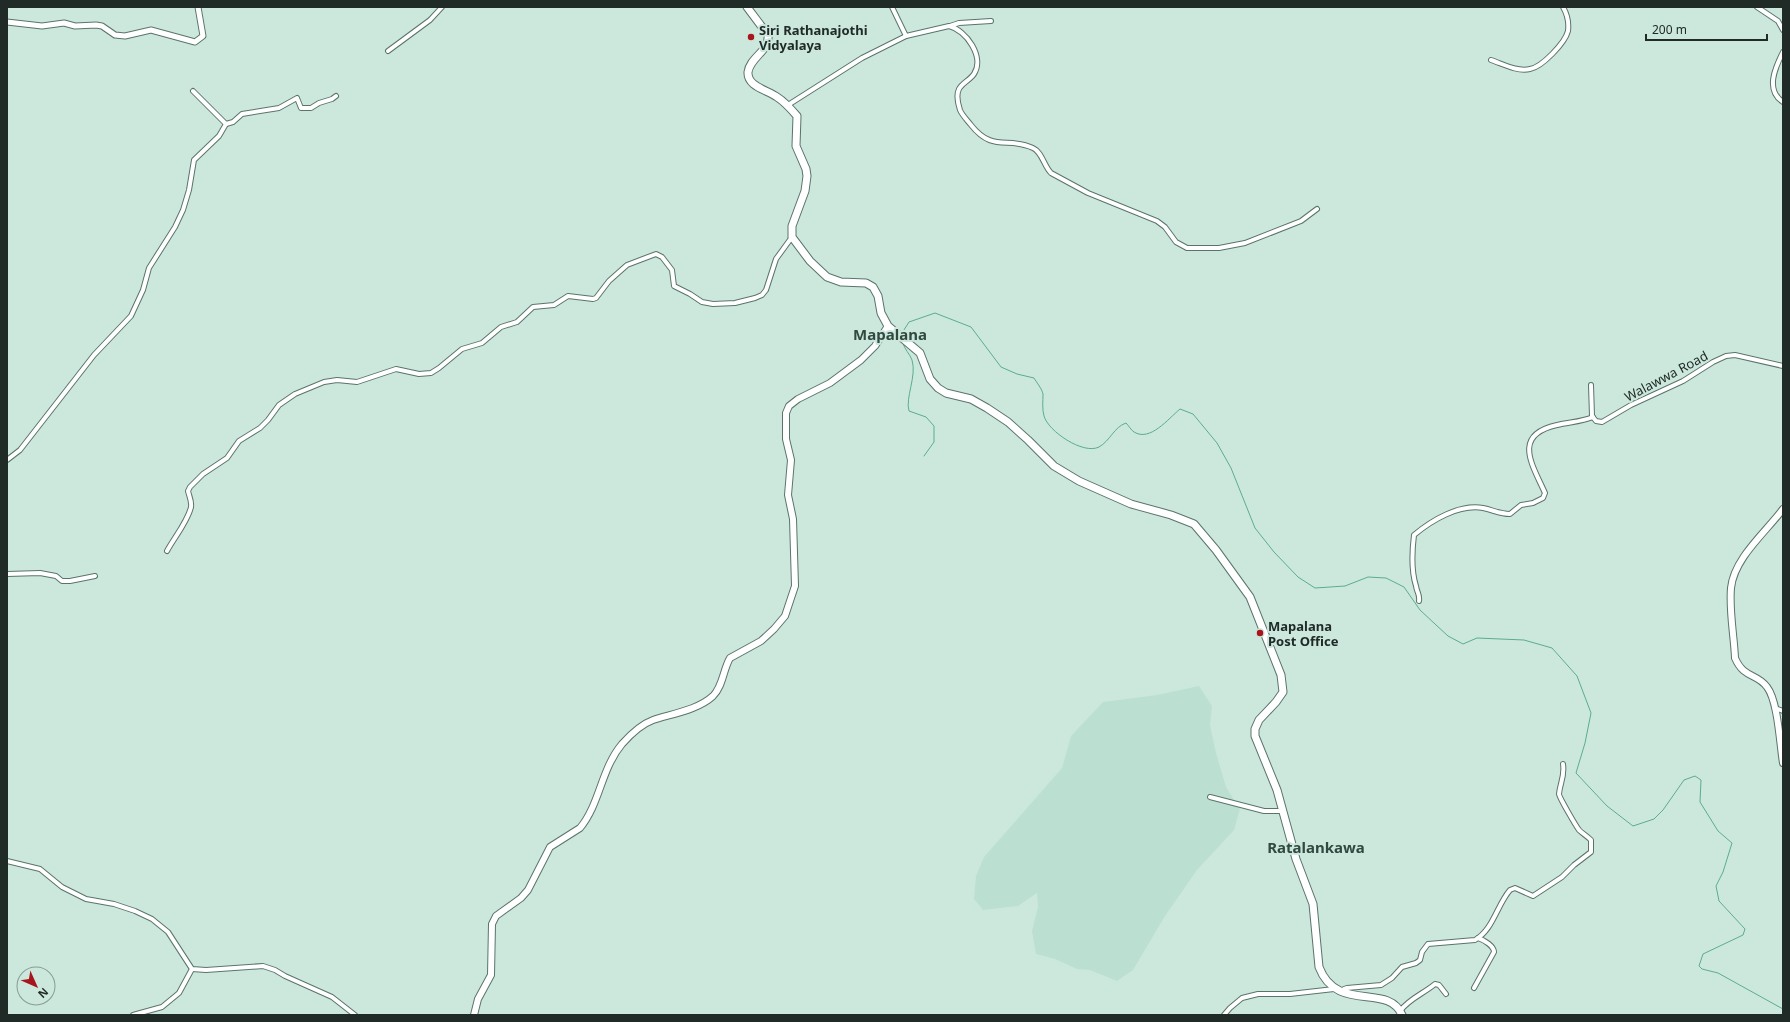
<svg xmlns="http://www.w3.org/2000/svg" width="1790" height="1022" font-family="'Noto Sans',sans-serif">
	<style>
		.built { fill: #bbe0d1 }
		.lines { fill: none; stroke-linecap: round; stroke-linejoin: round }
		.stream { stroke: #5bac91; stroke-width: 1 }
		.minor-casing { stroke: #5a746a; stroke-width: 6 }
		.tertiary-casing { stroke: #5a746a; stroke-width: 7 }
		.secondary-casing { stroke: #5a746a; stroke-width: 8 }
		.primary-casing { stroke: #5a746a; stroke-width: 9 }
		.minor { stroke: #fff; stroke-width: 4 }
		.tertiary { stroke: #fff; stroke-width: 5 }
		.secondary { stroke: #fff; stroke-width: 6 }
		.primary { stroke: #fff; stroke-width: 7 }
		.poi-dot { fill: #a9151c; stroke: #cce8dd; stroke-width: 1.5 }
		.labels { text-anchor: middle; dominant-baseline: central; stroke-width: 4; stroke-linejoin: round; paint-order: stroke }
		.poi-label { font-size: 13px; font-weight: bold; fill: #202b27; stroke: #cce8dd; text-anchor: start }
		.street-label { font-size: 13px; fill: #202b27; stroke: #cce8dd }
		.quarter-label { font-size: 15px; font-weight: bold; fill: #314940; stroke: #cce8dd }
	</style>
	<rect width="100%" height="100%" fill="#cce8dd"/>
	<!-- built -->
	<polygon class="built" points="1199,686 1212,706 1210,725 1216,753 1226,787 1240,809 1234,830 1197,870 1165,916 1133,970 1117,981 1090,970 1077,969 1055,959 1036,954 1032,931 1038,907 1037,893 1018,906 983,910 974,899 976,876 984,857 1062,768 1071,736 1103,702 1157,695"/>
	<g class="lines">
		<!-- stream -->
		<g class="stream">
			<path d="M902,333L909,322L935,313L971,327L1001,367L1017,374L1034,378C1037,383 1042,389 1043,394C1043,401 1042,409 1044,416C1048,431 1083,455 1099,447C1110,441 1114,427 1126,423C1129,426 1131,430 1134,432C1150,442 1168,419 1180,409L1193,414L1217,443L1231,468L1255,528L1274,552L1298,577L1315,588L1345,586L1368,577L1386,578L1404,587L1420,610L1435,624L1448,636L1463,644L1477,638L1524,640L1552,648L1577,676L1591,713L1585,743L1576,773L1607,806L1633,826L1654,819L1663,810L1684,780L1695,776L1701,780L1700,802L1718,831L1732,843L1723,872L1716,886L1719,901L1745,929L1743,935L1703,954L1699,966L1702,969L1718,973L1783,1009"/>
			<path d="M903,343C904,349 910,354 912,360C917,376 905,398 909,411L926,417L934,426V442L924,456"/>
		</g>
		<defs>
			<g id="minor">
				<polyline points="892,7 906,36"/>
				<polyline points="1757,7 1778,21 1783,30"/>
				<polyline points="950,26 959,23 991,21"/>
				<polyline points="388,51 430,20 442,7"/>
				<path d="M1783,52C1775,68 1765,90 1783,102"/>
				<path d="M1491,60C1503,64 1517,72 1530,69C1542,67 1565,43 1568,31C1569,23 1567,14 1563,7"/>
				<path d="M788,105L862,58L906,36L949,26C966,30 985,57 974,74C970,80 962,83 959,89C956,95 958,104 960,110C962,115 967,120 971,125C993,153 1008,136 1033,148C1042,152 1044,166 1051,173L1088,193L1157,221L1165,227L1176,242L1187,248H1219L1245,243L1301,221L1317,209"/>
				<polyline points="226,124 233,122 242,114 279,108 297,98 301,108 311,108 319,103 332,99 336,96"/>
				<polyline points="1591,385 1592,416 1596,421 1602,422 1631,405 1683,381 1713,362 1726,356 1735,355 1783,366"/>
				<polyline points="7,460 20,450 94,355 131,316 143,290 149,268 175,227 183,210 189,190 194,160 219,136 226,124 193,91"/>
				<path d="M167,551C174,538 188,521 191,507C192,501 189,496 188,491L190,487L203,474L227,458L239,441L260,428L268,420L279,405L295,394L324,382L337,380L357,382L396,369L419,374L431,373L439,368L462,349L482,343L501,327L517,322L533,307L554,305L568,296L593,299L596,298L609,281L627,265L656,254L662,257L672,270L674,286L690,294L702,302L713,304L735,303L755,298L762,295L766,290L776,259L792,237"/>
				<polyline points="7,574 40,573 56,576 62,581 70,581 95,576"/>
				<path d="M1419,601C1420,594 1417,593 1416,586C1411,570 1412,551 1414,535C1432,520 1459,504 1483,508C1493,510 1500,514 1510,514L1521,505L1533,503L1543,498L1545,493C1532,464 1512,435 1557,425C1569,422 1581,422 1593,417"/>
				<polyline points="1775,708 1783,711"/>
				<polyline points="1210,797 1264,811 1283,811"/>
				<polyline points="7,861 40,869 62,887 86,899 114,904 135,911 152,919 168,932 192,969 206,970 263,966 275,970 285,976 332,997 355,1015"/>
				<path d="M1474,988L1494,952C1494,946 1484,940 1478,938"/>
				<path d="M1343,992L1344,989L1347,988L1381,985L1392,978L1402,967L1416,963L1420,960L1422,952L1428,944L1475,940C1493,930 1497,905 1510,890L1515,888L1533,896L1562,877L1574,865L1591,852V840C1587,836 1582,833 1579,830C1576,826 1559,797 1559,794C1560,783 1565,776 1563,764"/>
				<path d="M1400,1011C1410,998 1423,994 1435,984L1439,985L1446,994"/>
				<polyline points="133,1015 162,1007 179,993 192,969"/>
				<polyline points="1224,1015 1230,1008 1242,998 1258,994 1290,994 1334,989"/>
			</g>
			<polyline id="tertiary" points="7,22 42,26 64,23 75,26 96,25 102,26 115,35 125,36 151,30 195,42 203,36 198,7"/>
			<g id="secondary">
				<path d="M1783,509C1766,532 1734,558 1731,588C1729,611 1734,635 1735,658C1744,679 1757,673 1767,687C1778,701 1780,745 1783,763"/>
				<path d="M474,1015L478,999L491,975L492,924L496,916L521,898L528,890L550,847L580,828C600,804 601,769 622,744C630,735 642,724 653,720C671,714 698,710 713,696C723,686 723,670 730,658L761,641L774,629L785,616L795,586L793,519L788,495L791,460L786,439V413L789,406L798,399L830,383L861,360L875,346L888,326"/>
			</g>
			<path id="primary" d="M747,7L768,35C770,51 750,57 748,72C747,87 768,90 777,97C785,102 791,109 797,116L796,146L806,169L807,176L805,191L792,226V237L810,261L827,277L841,282L866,283L873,287L878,296L881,313L888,326L920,353L930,379L938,388L946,393L971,399L987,408L1008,422L1028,440L1054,466L1079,481L1131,504L1171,515L1194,524L1216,550L1250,597L1281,675L1283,692L1276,702L1259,720L1255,729V736L1277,790L1296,859L1313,904L1319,967C1337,1014 1388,982 1402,1015"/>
		</defs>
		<!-- minor casing -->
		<use href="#minor" class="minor-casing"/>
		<!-- tertiary casing -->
		<use href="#tertiary" class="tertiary-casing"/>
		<!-- secondary casing -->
		<use href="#secondary" class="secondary-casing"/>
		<!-- primary casing -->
		<use href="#primary" class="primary-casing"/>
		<!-- minor -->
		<use href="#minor" class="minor"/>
		<!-- tertiary -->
		<use href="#tertiary" class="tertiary"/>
		<!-- secondary -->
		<use href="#secondary" class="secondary"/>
		<!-- primary -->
		<use href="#primary" class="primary"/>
	</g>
	<!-- markers -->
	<g class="poi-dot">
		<circle cx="751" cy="37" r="4"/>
		<circle cx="1260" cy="633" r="4"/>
	</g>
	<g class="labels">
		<!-- poi labels -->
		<g class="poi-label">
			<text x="759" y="30">Siri Rathanajothi<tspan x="759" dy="15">Vidyalaya</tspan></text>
			<text x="1268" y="626">Mapalana<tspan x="1268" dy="15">Post Office</tspan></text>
		</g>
		<!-- street labels -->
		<g class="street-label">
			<text transform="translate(1666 376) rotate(-28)">Walawwa Road</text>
		</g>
		<!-- quarter labels -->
		<g class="quarter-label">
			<text x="890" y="334">Mapalana</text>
			<text x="1316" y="847">Ratalankawa</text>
		</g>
	</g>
	<!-- border -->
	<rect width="1790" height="1022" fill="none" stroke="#202b27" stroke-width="16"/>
	<!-- north arrow -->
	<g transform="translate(36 986) rotate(135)"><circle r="19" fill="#cce8dd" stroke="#879c94"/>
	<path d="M0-3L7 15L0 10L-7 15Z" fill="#a9151c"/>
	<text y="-6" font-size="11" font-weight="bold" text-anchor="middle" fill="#202b27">N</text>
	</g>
	<!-- scale -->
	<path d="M1646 34v6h121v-6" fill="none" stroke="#202b27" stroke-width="2"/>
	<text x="1652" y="34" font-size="12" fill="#202b27" stroke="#cce8dd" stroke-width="3" paint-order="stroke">200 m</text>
</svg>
